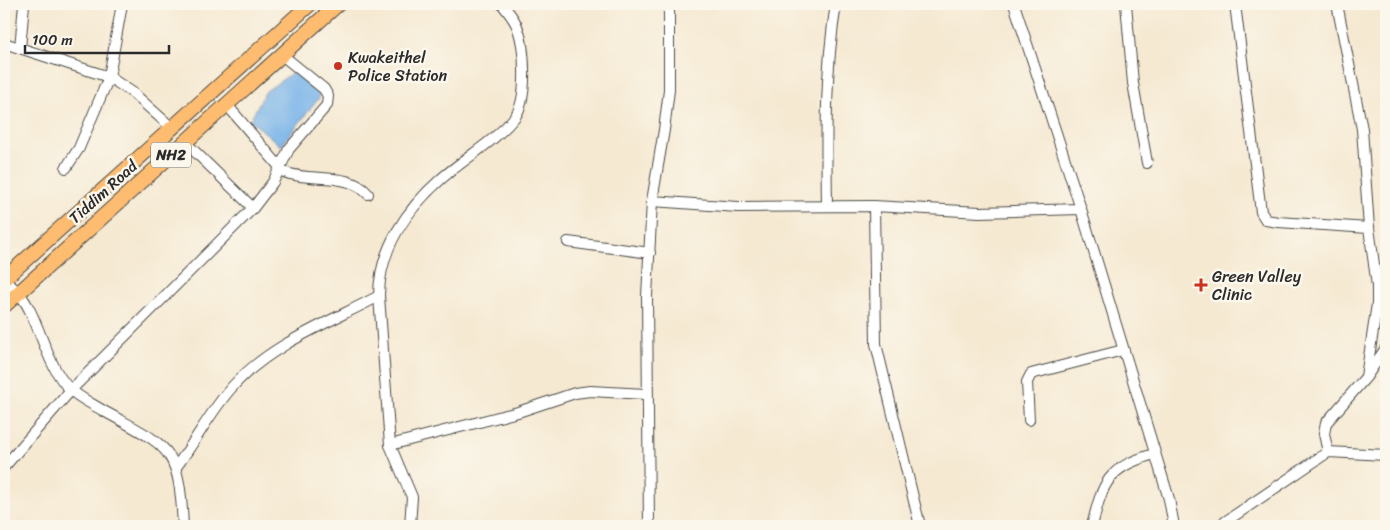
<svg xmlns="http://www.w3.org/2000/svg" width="1390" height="530" font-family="Sriracha,sans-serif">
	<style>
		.water { fill: #78b2e8; stroke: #526e8a }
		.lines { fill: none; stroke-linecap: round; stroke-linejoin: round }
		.minor-casing { stroke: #494844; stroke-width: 12 }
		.highway-casing { stroke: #494844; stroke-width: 16 }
		.minor { stroke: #fff; stroke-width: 10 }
		.highway { stroke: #febc70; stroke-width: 14 }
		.poi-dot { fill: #c8321e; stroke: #fbf7ec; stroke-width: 2 }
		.labels { text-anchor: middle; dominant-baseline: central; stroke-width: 5; stroke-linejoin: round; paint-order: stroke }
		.shield { fill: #fbf7ec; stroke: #696865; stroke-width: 1 }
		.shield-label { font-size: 15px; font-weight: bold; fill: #2b2b2b }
		.poi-label { font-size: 16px; fill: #2b2b2b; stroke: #fbf7ec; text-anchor: start }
		.street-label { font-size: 16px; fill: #2b2b2b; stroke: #fbf7ec }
	</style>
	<rect width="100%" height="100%" fill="#fbf7ec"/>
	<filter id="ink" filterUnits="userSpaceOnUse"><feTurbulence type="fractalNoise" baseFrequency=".02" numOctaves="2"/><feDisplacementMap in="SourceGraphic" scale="10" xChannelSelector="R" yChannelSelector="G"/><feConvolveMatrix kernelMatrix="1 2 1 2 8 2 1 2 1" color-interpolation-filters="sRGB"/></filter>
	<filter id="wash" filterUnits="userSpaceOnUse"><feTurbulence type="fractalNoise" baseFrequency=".0096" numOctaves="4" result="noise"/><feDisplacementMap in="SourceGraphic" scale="20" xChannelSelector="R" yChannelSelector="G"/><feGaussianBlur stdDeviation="1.12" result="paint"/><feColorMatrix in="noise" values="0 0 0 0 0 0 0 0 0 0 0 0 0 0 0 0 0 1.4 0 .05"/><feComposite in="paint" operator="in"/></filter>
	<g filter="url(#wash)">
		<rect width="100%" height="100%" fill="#f5e9d2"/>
		<!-- water -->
		<polygon class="water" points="295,71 319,90 319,98 281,146 250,120 266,91"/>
	</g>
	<g filter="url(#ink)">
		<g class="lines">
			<defs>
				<g id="minor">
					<polyline points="1014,4 1081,209 1169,499 1174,526"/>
					<polyline points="1126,4 1133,83 1147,163"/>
					<polyline points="1235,4 1261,212 1266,220 1278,222 1369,228"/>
					<polyline points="1337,4 1362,129 1369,228 1377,286 1377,304 1366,377"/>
					<polyline points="4,43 109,77 133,93 172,128"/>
					<polyline points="20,48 24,4"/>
					<path d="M227,105L284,172C310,183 349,171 368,194"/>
					<polyline points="185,142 253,208"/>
					<polyline points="66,168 79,148 109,77 122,4"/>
					<polyline points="652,201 738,207 874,206 980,212 1081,209"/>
					<path d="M827,206C826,139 825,70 836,4"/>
					<polyline points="874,206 876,344 920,526"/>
					<polyline points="568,242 650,253"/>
					<path d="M4,280C8,284 14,288 18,292C38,315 44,358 65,384C75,396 89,402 102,410C170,448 179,445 183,526"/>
					<polyline points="1029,420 1027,382 1031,374 1123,350"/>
					<polyline points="390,445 518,412 575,393 590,391 646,394"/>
					<polyline points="1328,452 1324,434 1326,423 1366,377 1386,348"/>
					<polyline points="4,467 71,390 253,208 273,182 289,149 327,105 328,96 324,89 282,55"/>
					<path d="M176,467C196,441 211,410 233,386C271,344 330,322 379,296"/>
					<path d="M410,526L412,497L390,445L379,296C379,249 407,209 441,179C465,158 494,142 514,118C529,100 525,46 517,26C513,17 508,11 502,4"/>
					<polyline points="649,526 647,296 652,201 664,130 669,90 669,4"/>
					<path d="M1092,526C1103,482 1107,468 1154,454"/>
					<polyline points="1219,526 1328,452 1386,455"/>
				</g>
				<g id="highway">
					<polyline points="4,279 310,4"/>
					<polyline points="4,306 338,4"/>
				</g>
			</defs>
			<!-- minor casing -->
			<use href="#minor" class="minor-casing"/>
			<!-- highway casing -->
			<use href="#highway" class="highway-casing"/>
			<!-- minor -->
			<use href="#minor" class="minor"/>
			<!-- highway -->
			<use href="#highway" class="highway"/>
		</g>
	</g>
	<!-- markers -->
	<g class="poi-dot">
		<circle cx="338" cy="66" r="5"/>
		<path d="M1198.5 277.5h5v5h5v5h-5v5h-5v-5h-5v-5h5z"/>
	</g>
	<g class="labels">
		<!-- shield labels -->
		<rect class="shield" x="151" y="142.5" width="40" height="25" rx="4"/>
		<g class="shield-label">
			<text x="171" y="155">NH2</text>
		</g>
		<!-- poi labels -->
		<g class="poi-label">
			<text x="348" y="57">Kwakeithel<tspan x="348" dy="18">Police Station</tspan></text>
			<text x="1212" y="276">Green Valley<tspan x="1212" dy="18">Clinic</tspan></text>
		</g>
		<!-- street labels -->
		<g class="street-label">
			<text transform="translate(103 192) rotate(-42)">Tiddim Road</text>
		</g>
	</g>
	<!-- margin -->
	<rect width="1390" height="530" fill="none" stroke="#fbf7ec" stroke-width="20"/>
	<!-- scale -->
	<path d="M25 45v8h144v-8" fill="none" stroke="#2b2b2b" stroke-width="2.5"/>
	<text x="32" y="45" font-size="15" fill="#2b2b2b" stroke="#fbf7ec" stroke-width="4" paint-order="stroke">100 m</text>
</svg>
